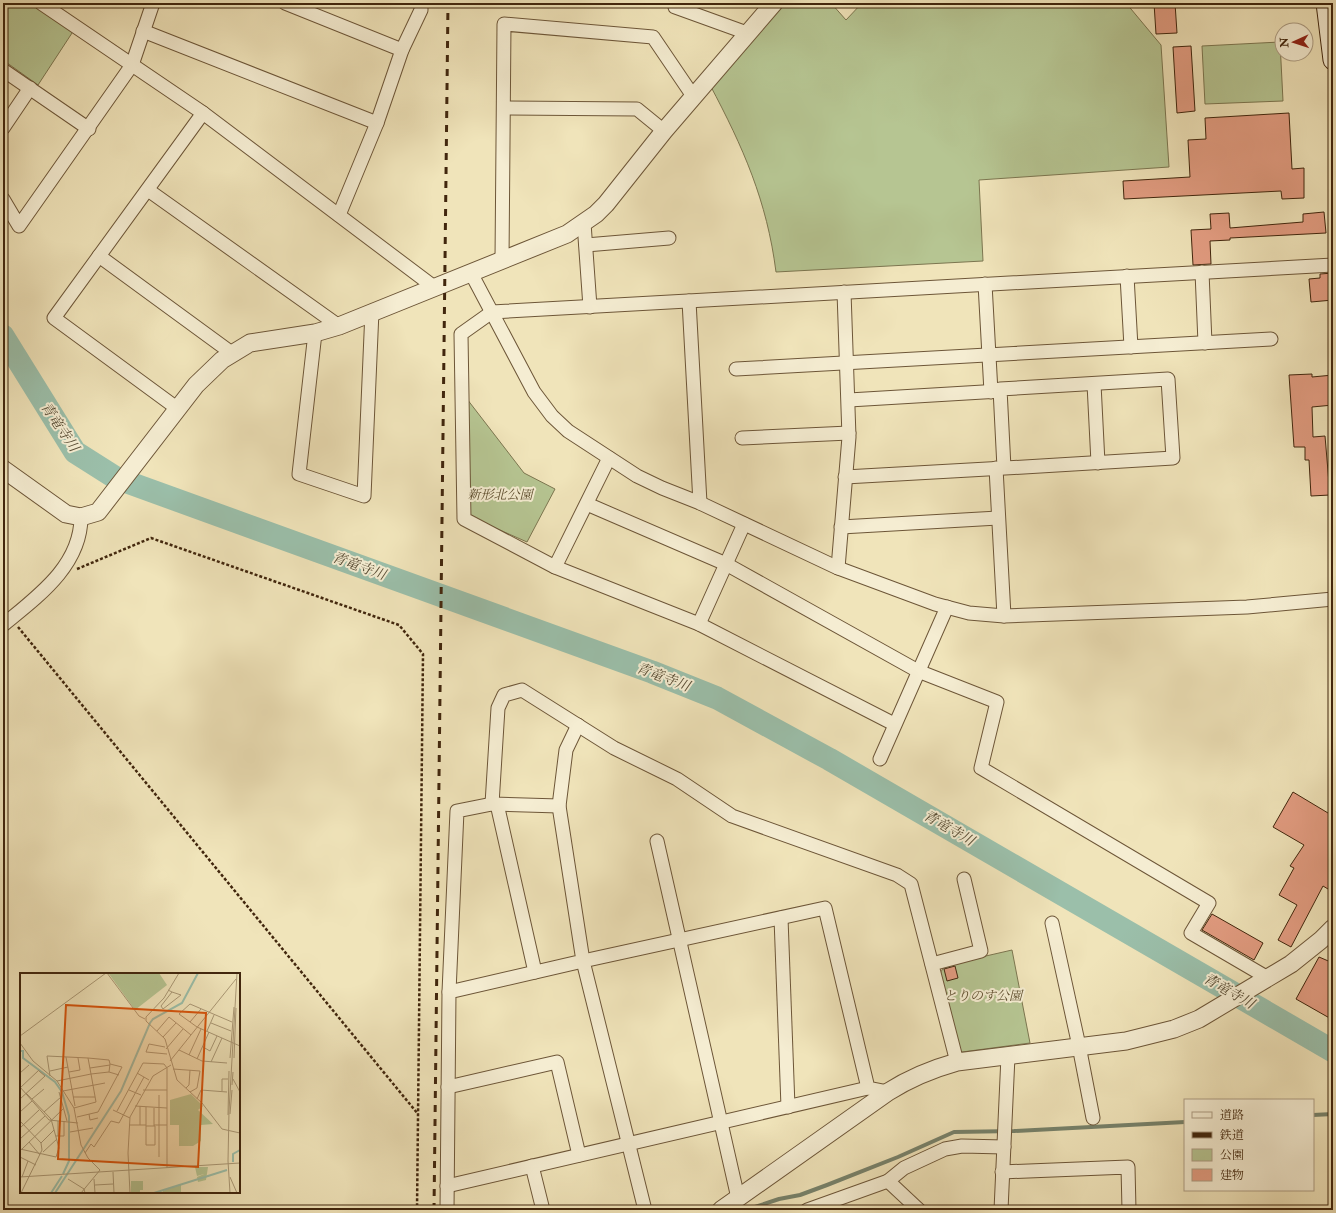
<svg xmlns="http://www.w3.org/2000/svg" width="1336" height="1213" font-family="'IM FELL Double Pica','Noto Serif JP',serif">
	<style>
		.green { fill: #b6c592; stroke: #7c7650 }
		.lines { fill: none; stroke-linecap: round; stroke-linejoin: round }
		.stream { stroke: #77826b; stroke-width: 4 }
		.river { stroke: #9bbfaa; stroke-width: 23 }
		.building { fill: #e39d82; stroke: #41260d }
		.minor-casing { stroke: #6d5638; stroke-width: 15 }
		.tertiary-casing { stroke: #6d5638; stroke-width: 19 }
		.secondary-casing { stroke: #41260d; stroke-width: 21 }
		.path { stroke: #41260d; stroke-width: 2.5; stroke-dasharray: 3 2; stroke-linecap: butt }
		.minor { stroke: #f5edd2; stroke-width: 13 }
		.tertiary { stroke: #f5edd2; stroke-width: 17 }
		.secondary { stroke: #f5edd2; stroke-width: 19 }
		.rail { stroke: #41260d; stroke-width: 3; stroke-dasharray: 7 7; stroke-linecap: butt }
		.labels { text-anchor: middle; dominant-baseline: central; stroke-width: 4; stroke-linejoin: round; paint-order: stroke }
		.park-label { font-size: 13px; font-style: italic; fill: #5e4e2e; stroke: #f5edd2 }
		.water-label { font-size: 14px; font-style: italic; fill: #584c34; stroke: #f5edd2 }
		.inset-river { fill: none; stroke: #9bbfaa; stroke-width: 2 }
		.inset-road { fill: none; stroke: #aa9875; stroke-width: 1 }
		.view { fill: #d7540c; fill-opacity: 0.15; stroke: #d7540c; stroke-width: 2 }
		.inset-edge { fill: none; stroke: #41260d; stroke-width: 2 }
	</style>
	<rect width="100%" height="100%" fill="#f0e4ba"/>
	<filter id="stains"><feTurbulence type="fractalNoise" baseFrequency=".005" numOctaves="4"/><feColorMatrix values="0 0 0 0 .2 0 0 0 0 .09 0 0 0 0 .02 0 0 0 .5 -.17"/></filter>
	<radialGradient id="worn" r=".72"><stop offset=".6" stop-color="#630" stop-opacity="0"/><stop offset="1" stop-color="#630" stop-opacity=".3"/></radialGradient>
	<!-- green -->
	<g class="green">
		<polygon points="3,3 32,3 74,30 38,85 3,60"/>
		<path d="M780,3H831L846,20L862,3H1126L1161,45L1169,167L979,180L983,261L776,272C767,201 743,147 710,85Z"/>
		<polygon points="1280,42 1283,101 1205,104 1202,46"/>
		<polygon points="467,399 524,473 555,489 527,542 468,516"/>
		<path d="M1012,950L1030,1043L962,1052L957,1049L940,976C941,969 944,967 951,964Z"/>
	</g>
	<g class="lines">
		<!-- stream -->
		<g class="stream">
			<polyline points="1313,1115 1333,1114"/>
			<polyline points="750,1210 755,1207 779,1199 800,1195 827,1185 898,1157 954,1132 1014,1131 1185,1122"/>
		</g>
		<!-- river -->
		<polyline class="river" points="3,336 75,452 116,478 652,672 717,698 829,759 1333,1051"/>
	</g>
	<!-- building -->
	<g class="building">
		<polygon points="1154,3 1175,3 1177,33 1156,34"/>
		<polygon points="1191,46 1195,111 1177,113 1173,47"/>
		<polygon points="1289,113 1292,169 1304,168 1304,198 1282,199 1281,191 1124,199 1123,181 1190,177 1188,140 1206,139 1205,118"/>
		<polygon points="1324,212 1326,233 1230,238 1230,240 1210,241 1211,264 1193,265 1191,230 1211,229 1210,214 1229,213 1230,228 1303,222 1303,214"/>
		<polygon points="1333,273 1333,300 1311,302 1309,279 1320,278 1320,274"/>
		<polygon points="1312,374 1312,377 1333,375 1333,405 1312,407 1313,437 1325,436 1330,495 1311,496 1309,460 1305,460 1305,447 1294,447 1289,375"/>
		<polygon points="1293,792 1333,816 1333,892 1323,886 1291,947 1278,940 1297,905 1279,895 1294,868 1290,866 1304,845 1273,827"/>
		<polygon points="1212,914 1263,943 1254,960 1202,930"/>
		<polygon points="1319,957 1333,963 1333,1020 1296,999"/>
		<polygon points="955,966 958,978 947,981 944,969"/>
	</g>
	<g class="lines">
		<defs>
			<g id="minor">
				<polyline points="41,3 203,113 434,287"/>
				<polyline points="285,3 402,50"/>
				<polyline points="675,3 675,7 747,33"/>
				<polyline points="143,31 377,123"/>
				<polyline points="3,70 89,129"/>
				<polyline points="504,108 637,109 664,131"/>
				<polyline points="3,128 30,88"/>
				<polyline points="148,190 339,326"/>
				<polyline points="3,199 19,226 132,65 153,3"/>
				<polyline points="339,215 377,123 402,50 421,10 421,3"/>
				<polyline points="584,223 590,307"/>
				<polyline points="586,245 669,238"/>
				<polyline points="99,256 233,354"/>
				<polyline points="502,260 504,24 653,37 693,96"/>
				<polyline points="1202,272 1205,343"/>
				<polyline points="471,273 534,392 552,416 568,431 637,476 662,488 700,503 838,568 935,604 969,613 1004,616 1247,607 1333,599"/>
				<polyline points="1127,276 1131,347"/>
				<polyline points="985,284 991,392"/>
				<polyline points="689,301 700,503"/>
				<polyline points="315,333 299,474 364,496 372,311"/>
				<polyline points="736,369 1271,339"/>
				<polyline points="1094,384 1098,463"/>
				<polyline points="849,400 1000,391"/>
				<polyline points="178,409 54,318 203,113"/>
				<polyline points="742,438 849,433"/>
				<polyline points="996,468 1004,616"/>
				<path d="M845,477C954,471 1064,465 1173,458L1168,379L1000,389L1004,468"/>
				<polyline points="587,504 726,564 918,671 997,702 981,768 1209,903 1191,933 1268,978"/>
				<polyline points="841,527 998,518"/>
				<polyline points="555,567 609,458"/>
				<polyline points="838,568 849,437 844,292"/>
				<polyline points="699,624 744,524"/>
				<path d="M3,625C37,597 81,566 81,517"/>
				<polyline points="894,724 699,624 555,567 464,519 461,334 492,312 1333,265"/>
				<polyline points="880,759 947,607"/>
				<polyline points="497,804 535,972"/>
				<polyline points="559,806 492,804 498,708 504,695 522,690 614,748 677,779 732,816 897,875 911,884 957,1062"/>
				<polyline points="657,841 738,1198"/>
				<polyline points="781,918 788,1107"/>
				<polyline points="1052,923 1079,1046 1093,1118"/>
				<polyline points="932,964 981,951 964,879"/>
				<polyline points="449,992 457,811 492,804"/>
				<polyline points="448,1087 557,1062 579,1155"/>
				<polyline points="532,1166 543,1210"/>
				<polyline points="1002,1172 1128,1167 1129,1210"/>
				<polyline points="888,1181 919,1210"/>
				<polyline points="447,1186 868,1088"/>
				<polyline points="447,1210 449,992 583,961 559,806 566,750 578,725"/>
				<polyline points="645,1210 583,961 825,908 868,1088 888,1092"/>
				<polyline points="807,1210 888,1181 904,1168 945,1149 962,1146 1004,1147"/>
				<polyline points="1001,1210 1008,1056"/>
			</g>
			<g id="tertiary">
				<polyline points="3,469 66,514 81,517 98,512 196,385 222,360 250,343 315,333 339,326 567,234 596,214 606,204 664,131 774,3"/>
				<path d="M721,1210L888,1092C910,1078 932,1069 957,1062L1126,1041L1174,1029L1199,1019L1291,964L1321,940L1333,928"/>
			</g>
			<polyline id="secondary" points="1326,3 1333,60"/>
		</defs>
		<!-- minor casing -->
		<use href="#minor" class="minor-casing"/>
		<!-- tertiary casing -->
		<use href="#tertiary" class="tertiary-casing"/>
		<!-- secondary casing -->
		<use href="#secondary" class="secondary-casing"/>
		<!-- path -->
		<g class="path">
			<polyline points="77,569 151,538 399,625 423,654 417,1210"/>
			<polyline points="18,627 418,1114"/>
		</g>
		<!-- minor -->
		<use href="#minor" class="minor"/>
		<!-- tertiary -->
		<use href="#tertiary" class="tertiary"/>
		<!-- secondary -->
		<use href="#secondary" class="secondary"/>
		<!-- rail -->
		<polyline class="rail" points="434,1210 448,3"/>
	</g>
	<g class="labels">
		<!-- park labels -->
		<g class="park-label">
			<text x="500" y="495">新形北公園</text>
			<text x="983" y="996">とりのす公園</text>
		</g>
		<!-- water labels -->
		<g class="water-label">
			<text transform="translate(60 427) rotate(56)">青竜寺川</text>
			<text transform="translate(359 566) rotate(20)">青竜寺川</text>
			<text transform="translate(663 677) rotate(21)">青竜寺川</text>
			<text transform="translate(949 828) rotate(30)">青竜寺川</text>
			<text transform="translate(1229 991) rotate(30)">青竜寺川</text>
		</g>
	</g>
	<!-- overview -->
	<g transform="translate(20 973)">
		<rect width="220" height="220" fill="#f0e4ba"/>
		<path d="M139,0L147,12L115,37L89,1ZM171,121L183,133L178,137L193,151L181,152V168L173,173H159V152H150V127ZM175,194H188L186,207L178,209L177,204L184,201L177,203ZM111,208H123V217H120V220H111ZM161,211V220H143V218Z" fill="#b6c592"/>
		<path class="inset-river" d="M0,78H3V85L35,109L42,119L49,143V188L43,201M213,189V181L220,177M31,220L42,203M35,220L101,118L130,50L133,46L162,30L178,0M134,220L207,197"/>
		<path class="inset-road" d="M87,0L119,43L125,46M159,0L144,25L126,44V48L145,66L157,107L182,130L202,156L220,160M148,17L152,19L161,22L143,36L141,33L152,19M170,49L181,36M212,49L170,31L159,41L177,54L220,73M191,50L211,58M137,58L149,44L171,62M187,58L194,42M0,63L86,0M143,64L156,50M0,70L13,88L37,108L54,135L61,172L68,185L80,197L61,220M145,74L129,71L126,79L147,81M183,74L190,78L197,63M146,76L163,56M159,77L182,88L207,90M169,82L181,56M46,84L55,133M68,85L89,87L90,91M210,85L214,34M214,85L216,35M177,86L189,59M150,88L216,6M191,89L202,65M70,95L90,92M153,96L180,98L177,115L170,119M30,98L48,94M49,99L60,97L58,85M0,100L9,92M117,100L129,107M30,103L27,83L68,85L71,101L89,99L99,102M213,106L220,119M37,108L71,101L76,129L54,135M212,112L213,99M0,114L29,147L58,150M0,115L19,97M166,115L169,112L170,97M109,117L121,122M123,117H147M43,118L85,110M202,118V106H208M39,119L47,148M139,122V184M53,124H75M0,126L25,103L19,98M12,126L24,116M177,126L181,117L207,119M115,133L147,135M120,133V152M126,134V172H135V153H126M134,135V153M93,137L110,145M97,138L123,90L144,91L147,95V195M0,139L12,128M24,139L41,124M69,141L70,147L78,145M210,141L212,117M208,142L209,98M57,144L78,139L102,94L90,91L89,99M0,148L21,170L22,177L1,220M109,152H126M134,152H147M0,155L19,137M50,159L73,155M36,163H44V148M38,163V148M0,166L25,143M9,169L20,182M21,170L34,157M0,176L36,184L39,175L31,146L6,120M1,177L44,135M23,179L37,166M65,180L71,171L74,174L91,148L99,150L124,104M0,184L16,192M93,199L94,220M0,204L220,190M2,204L8,188M210,204L217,220M48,206L64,216L65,220M74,206L75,220M75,212L93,211M110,220L108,180L110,144L133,103L151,92M210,220L208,188L209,138L217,0"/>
		<path class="view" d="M46,32L186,40L178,194L38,186Z"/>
		<rect width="220" height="220" class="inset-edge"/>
	</g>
	<!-- margin -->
	<rect width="1336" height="1213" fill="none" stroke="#f0e4ba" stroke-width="16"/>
	<rect x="4" y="4" width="1328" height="1205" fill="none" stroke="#41260d" stroke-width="2"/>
	<rect x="8" y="8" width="1320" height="1197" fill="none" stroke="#41260d"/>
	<!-- legend -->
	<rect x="1184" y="1099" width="130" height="92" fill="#f5edd2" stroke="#ad9d83"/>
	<rect x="1192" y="1112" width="20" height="6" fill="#f5edd2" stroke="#ad9d83"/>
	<text x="1220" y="1119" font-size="12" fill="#41260d">道路</text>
	<rect x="1192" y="1132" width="20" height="6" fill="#41260d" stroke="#ad9d83"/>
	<text x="1220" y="1139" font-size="12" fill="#41260d">鉄道</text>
	<rect x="1192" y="1149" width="20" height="12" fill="#b6c592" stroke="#ad9d83"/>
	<text x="1220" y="1159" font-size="12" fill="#41260d">公園</text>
	<rect x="1192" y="1169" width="20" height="12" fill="#e39d82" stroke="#ad9d83"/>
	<text x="1220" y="1179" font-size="12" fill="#41260d">建物</text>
	<!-- north arrow -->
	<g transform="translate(1294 42) rotate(267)"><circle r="19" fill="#f5edd2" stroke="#ad9d83"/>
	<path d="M0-3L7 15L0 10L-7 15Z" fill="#8f2418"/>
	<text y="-6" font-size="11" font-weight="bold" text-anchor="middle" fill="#41260d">N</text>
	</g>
	<rect width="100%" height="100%" filter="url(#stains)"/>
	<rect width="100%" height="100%" fill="url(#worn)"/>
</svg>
